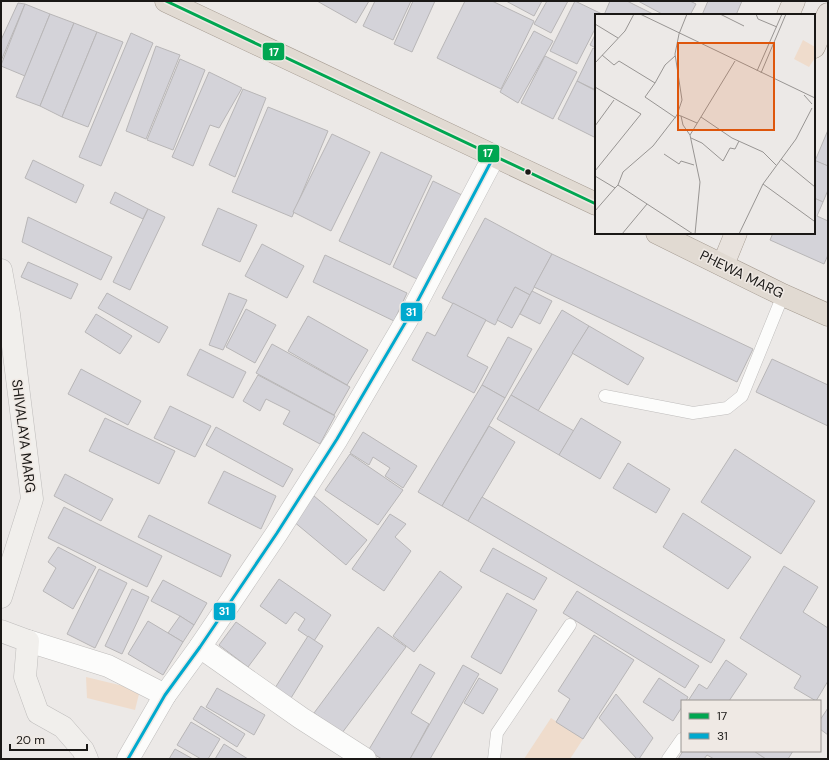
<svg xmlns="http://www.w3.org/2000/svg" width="829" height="760" font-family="'DM Sans',sans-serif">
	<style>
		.green { fill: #efdccc }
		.building { fill: #d4d3d9; stroke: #b8b6b7 }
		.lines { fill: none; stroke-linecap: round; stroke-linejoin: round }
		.service-casing { stroke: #bfbdbc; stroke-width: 13 }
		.minor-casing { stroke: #bfbdbc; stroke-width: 23 }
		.secondary-casing { stroke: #bfbdbc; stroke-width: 23 }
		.primary-casing { stroke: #a69c92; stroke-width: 23 }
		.trunk-casing { stroke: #a69c92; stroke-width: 23 }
		.service { stroke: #fcfcfb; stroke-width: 12 }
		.minor { stroke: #fcfcfb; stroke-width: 22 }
		.secondary { stroke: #f1efec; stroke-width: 22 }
		.primary { stroke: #e8e2dd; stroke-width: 22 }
		.trunk { stroke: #e1dad2; stroke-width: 22 }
		.bus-1-casing { stroke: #efe9e4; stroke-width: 6 }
		.bus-2-casing { stroke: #efe9e4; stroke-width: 6 }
		.bus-1 { stroke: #00a651; stroke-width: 3 }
		.bus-2 { stroke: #00a9ce; stroke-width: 3 }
		.bus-dot { fill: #1a1816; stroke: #efe9e4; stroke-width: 1.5 }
		.labels { text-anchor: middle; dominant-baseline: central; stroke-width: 3; stroke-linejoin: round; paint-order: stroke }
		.street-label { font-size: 14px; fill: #1a1816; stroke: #efe9e4 }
		.inset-road { fill: none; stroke: #989593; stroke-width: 1 }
		.view { fill: #de560c; fill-opacity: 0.15; stroke: #de560c; stroke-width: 2 }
		.inset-edge { fill: none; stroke: #1a1816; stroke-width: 2 }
		.line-badge { stroke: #efe9e4; stroke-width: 1.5 }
		.badge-label { font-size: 11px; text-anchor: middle; font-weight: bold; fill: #fff }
	</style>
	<rect width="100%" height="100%" fill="#ece9e7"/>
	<!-- green -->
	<g class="green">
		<polygon points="86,677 140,690 135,710 87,698"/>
		<polygon points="551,718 583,739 570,759 524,759"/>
	</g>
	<!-- building -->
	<g class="building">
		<polygon points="317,1 369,1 356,23"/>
		<polygon points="375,1 411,1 393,40 363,26"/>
		<polygon points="413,1 435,1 412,52 394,44"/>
		<polygon points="465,1 492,1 534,21 501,89 437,58"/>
		<polygon points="506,1 542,1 534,16"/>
		<polygon points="547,1 568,1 551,33 534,24"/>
		<polygon points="575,1 602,14 596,15 596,27 577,64 550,51"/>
		<polygon points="610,1 627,1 655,15 604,15"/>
		<polygon points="638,1 690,1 696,4 690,15 664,15"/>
		<polygon points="708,1 742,1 736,15 702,15"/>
		<polygon points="18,3 25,4 1,61 1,40"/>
		<polygon points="25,4 50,14 25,76 1,66 1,65"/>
		<polygon points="50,14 74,23 40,106 16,97"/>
		<polygon points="74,23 97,32 62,117 40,106"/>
		<polygon points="534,31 553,41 518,103 500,92"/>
		<polygon points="97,32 123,42 88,127 62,117"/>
		<polygon points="131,33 153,43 101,166 79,157"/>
		<polygon points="596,33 596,48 590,45"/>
		<polygon points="156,46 180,55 146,139 126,131"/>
		<polygon points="593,48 596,50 596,90 577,81"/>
		<polygon points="545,56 577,72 553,119 521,103"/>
		<polygon points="180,59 205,70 173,150 147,140"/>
		<polygon points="209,72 242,88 219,128 210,125 193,166 172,157"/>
		<polygon points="577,81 596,91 596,138 558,119"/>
		<polygon points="243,89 266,98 235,177 209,165"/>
		<polygon points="268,107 328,131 292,217 232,192"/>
		<polygon points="828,130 828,166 815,161"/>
		<polygon points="332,134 370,152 331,231 293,212"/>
		<polygon points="381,152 432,176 390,265 339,241"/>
		<polygon points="33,160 84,185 76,203 25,178"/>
		<polygon points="814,160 828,166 828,190 823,202 814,198"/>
		<polygon points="433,181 464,196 421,281 393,267"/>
		<polygon points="115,192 148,209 143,219 110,203"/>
		<polygon points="814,198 823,202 817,216 828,221 828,255 824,264 770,240 773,233 814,233"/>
		<polygon points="218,208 257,225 240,262 202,245"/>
		<polygon points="148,209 165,217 130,290 113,282"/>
		<polygon points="28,217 112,257 101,280 22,242"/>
		<polygon points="485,218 552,254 530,295 515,287 495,325 442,298"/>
		<polygon points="262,244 304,266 287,298 245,276"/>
		<polygon points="552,254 753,349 737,382 534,287"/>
		<polygon points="325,255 407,293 394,321 313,282"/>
		<polygon points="28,262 78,284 71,299 21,277"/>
		<polygon points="515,287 530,295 512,328 497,320"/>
		<polygon points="532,291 552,301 540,324 520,314"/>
		<polygon points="107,293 168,327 159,343 98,308"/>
		<polygon points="229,293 247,300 223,350 209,345"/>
		<polygon points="453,303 486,320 467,356 488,367 474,393 412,360 427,332 435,336"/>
		<polygon points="246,309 276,325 255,363 226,347"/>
		<polygon points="562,310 589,326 538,411 511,395"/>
		<polygon points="96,314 132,336 120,354 85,332"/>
		<polygon points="308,316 368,350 347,385 288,351"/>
		<polygon points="589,326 644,358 628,385 572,353"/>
		<polygon points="508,337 532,349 505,398 482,385"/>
		<polygon points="272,344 350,387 334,415 256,373"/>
		<polygon points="200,349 246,372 233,398 187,375"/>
		<polygon points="772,359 828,385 828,426 756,392"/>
		<polygon points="81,369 141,401 128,425 68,394"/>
		<polygon points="258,375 335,416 320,444 283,424 290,411 266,399 260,411 243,401"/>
		<polygon points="482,385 505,398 442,506 418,492"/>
		<polygon points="511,395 574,431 559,455 497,419"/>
		<polygon points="170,406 211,426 195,457 154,438"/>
		<polygon points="105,418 175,451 159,484 89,451"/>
		<polygon points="581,418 621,442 600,479 559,455"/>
		<polygon points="489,426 515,442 468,521 442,506"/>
		<polygon points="216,427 293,469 283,487 206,445"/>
		<polygon points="363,432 417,466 403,488 385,476 390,468 373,457 369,465 350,453"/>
		<polygon points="735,449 815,501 781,554 701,502"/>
		<polygon points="350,454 403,490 378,525 325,490"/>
		<polygon points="628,463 670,489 656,513 613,488"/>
		<polygon points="224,471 276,496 261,529 208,503"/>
		<polygon points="65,474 113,499 101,521 54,496"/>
		<polygon points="314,496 367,540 346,565 293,521"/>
		<polygon points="482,497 725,640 711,663 468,521"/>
		<polygon points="64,507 162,556 147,587 48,538"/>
		<polygon points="683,513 751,557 728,589 663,547"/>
		<polygon points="390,514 406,524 395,537 411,551 384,591 352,569"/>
		<polygon points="149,515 231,555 221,577 138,537"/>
		<polygon points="58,547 96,567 73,609 43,591 56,568 48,562"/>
		<polygon points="493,548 547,578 534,600 480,571"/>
		<polygon points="784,566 818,587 803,612 828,628 828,681 816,701 794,688 801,676 740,638"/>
		<polygon points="99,569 127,583 95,648 67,634"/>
		<polygon points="440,571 462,587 414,652 393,636"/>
		<polygon points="279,579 331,615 314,641 298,630 305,619 295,612 286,624 260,606"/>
		<polygon points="163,580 207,603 194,625 180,616 151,601"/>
		<polygon points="132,589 149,597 122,654 105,646"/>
		<polygon points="577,591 699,666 685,688 563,613"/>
		<polygon points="507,593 537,610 501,674 471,657"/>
		<polygon points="180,616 194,625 183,642 168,633"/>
		<polygon points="148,621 183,642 163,675 128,654"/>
		<polygon points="236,622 266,643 248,667 219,645"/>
		<polygon points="378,627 406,647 342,733 314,713"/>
		<polygon points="594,635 634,660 583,739 556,722 570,699 558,691"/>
		<polygon points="308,636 323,646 291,698 275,688"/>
		<polygon points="726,660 747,674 729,701 688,701 699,684 707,689"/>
		<polygon points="420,664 435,673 411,713 429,724 410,759 382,759 368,751"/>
		<polygon points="463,665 479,674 430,759 410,759"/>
		<polygon points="479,678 498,689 483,714 464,703"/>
		<polygon points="659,678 688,697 686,701 682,701 682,707 673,721 643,702"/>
		<polygon points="217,688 265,715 254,735 206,707"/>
		<polygon points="616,694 653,738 639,759 637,759 599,718"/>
		<polygon points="201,706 245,734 237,747 193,719"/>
		<polygon points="828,708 828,735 820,729 820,720"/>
		<polygon points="191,722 220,739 208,759 201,759 177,745"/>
		<polygon points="224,744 248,759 215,759"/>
		<polygon points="175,749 193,759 169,759"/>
		<polygon points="683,751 754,751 766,759 714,759 707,755 704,759 678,759"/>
		<polygon points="754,751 793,751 788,759 766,759"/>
	</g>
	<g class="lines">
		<defs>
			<g id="service">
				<polyline points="605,396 693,413 727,408 742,396 783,295"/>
				<polyline points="494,759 497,733 570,625"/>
				<polyline points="668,759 682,739"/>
			</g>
			<g id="minor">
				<polyline points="28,641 108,666 165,695"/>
				<polyline points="200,647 301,718 365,759"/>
				<polyline points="128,759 165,695 200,647 277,533 337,439 415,306 494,156"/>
			</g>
			<g id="secondary">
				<polyline points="1,270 9,314 32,499 1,597"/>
				<polyline points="1,631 28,641 25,677 38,713 63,727 83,750 87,759"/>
			</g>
			<g id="primary">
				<polyline points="788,15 794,1"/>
				<polyline points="814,47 828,14"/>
				<polyline points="723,265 736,233"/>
			</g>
			<g id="trunk">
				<polyline points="166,1 596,204"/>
				<polyline points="657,233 783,295 828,315"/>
			</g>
		</defs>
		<!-- service casing -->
		<use href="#service" class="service-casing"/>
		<!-- minor casing -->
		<use href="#minor" class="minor-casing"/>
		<!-- secondary casing -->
		<use href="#secondary" class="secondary-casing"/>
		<!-- primary casing -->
		<use href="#primary" class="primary-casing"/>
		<!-- trunk casing -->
		<use href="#trunk" class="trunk-casing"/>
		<!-- service -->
		<use href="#service" class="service"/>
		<!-- minor -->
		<use href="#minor" class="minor"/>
		<!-- secondary -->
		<use href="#secondary" class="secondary"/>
		<!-- primary -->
		<use href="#primary" class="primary"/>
		<!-- trunk -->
		<use href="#trunk" class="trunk"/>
		<defs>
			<polyline id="bus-1" points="166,1 596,204"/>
			<polyline id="bus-2" points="128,759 165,695 200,647 277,533 337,439 415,306 494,156"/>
		</defs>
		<!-- bus-1 casing -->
		<use href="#bus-1" class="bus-1-casing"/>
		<!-- bus-2 casing -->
		<use href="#bus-2" class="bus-2-casing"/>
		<!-- bus-1 -->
		<use href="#bus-1" class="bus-1"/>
		<!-- bus-2 -->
		<use href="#bus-2" class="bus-2"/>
	</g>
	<!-- markers -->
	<circle class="bus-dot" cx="528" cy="172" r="3.5"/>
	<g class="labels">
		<!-- street labels -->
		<g class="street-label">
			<text transform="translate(742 274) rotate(26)">PHEWA MARG</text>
			<text transform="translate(24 436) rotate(83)">SHIVALAYA MARG</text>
		</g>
	</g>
	<!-- overview -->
	<g transform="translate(595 14)">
		<rect width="220" height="220" fill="#ece9e7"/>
		<path d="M208,26L220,33V44L214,53L199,45Z" fill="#efdccc"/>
		<path class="inset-road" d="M45,0L220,84M125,0L149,12M161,0L163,5L182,13M0,10L23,24M84,20L92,0M84,20L80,40L87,86L82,101L86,102L88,111L95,121L105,168L100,220M7,41L19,51L24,47L60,69L70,51L80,42M0,49L30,17L39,0M162,57L187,0M166,59L191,0M60,69L50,83L81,104M0,73L46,100L0,157M209,81L217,90M86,102L102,109M106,103L137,124L168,138L181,151M0,112L19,86M95,121L140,47M96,124L107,129L128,147L135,134L140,135L144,127M69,140L84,150L86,147L99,151M186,145L220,173M0,162L20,174L23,171L98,220M168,170L219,207M23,171L28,158L58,132L82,101M0,197L20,174M27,220L52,190M144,220L168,170L201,125L217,94"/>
		<path class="view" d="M83,29H179V116H83Z"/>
		<rect width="220" height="220" class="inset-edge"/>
	</g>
	<g class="line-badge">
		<rect x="262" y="42" width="23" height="19" rx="4" fill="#00a651"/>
		<rect x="477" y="144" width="23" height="19" rx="4" fill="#00a651"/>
		<rect x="400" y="302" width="23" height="20" rx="4" fill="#00a9ce"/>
		<rect x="213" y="602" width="23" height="19" rx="4" fill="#00a9ce"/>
	</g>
	<g class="badge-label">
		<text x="274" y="56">17</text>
		<text x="488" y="157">17</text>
		<text x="411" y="316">31</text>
		<text x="224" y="615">31</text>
	</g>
	<!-- border -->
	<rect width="829" height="760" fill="none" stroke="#1a1816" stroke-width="4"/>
	<!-- legend -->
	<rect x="681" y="700" width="140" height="52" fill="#efe9e4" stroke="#9a9592"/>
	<rect x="689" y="713" width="20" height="6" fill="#00a651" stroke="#9a9592"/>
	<text x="717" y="720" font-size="12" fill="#1a1816">17</text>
	<rect x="689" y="733" width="20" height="6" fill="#00a9ce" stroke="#9a9592"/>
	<text x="717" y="740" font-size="12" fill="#1a1816">31</text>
	<!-- scale -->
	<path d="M10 744v6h77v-6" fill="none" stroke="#1a1816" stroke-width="2"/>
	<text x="16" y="744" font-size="12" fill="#1a1816" stroke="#efe9e4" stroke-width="3" paint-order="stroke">20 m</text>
</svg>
